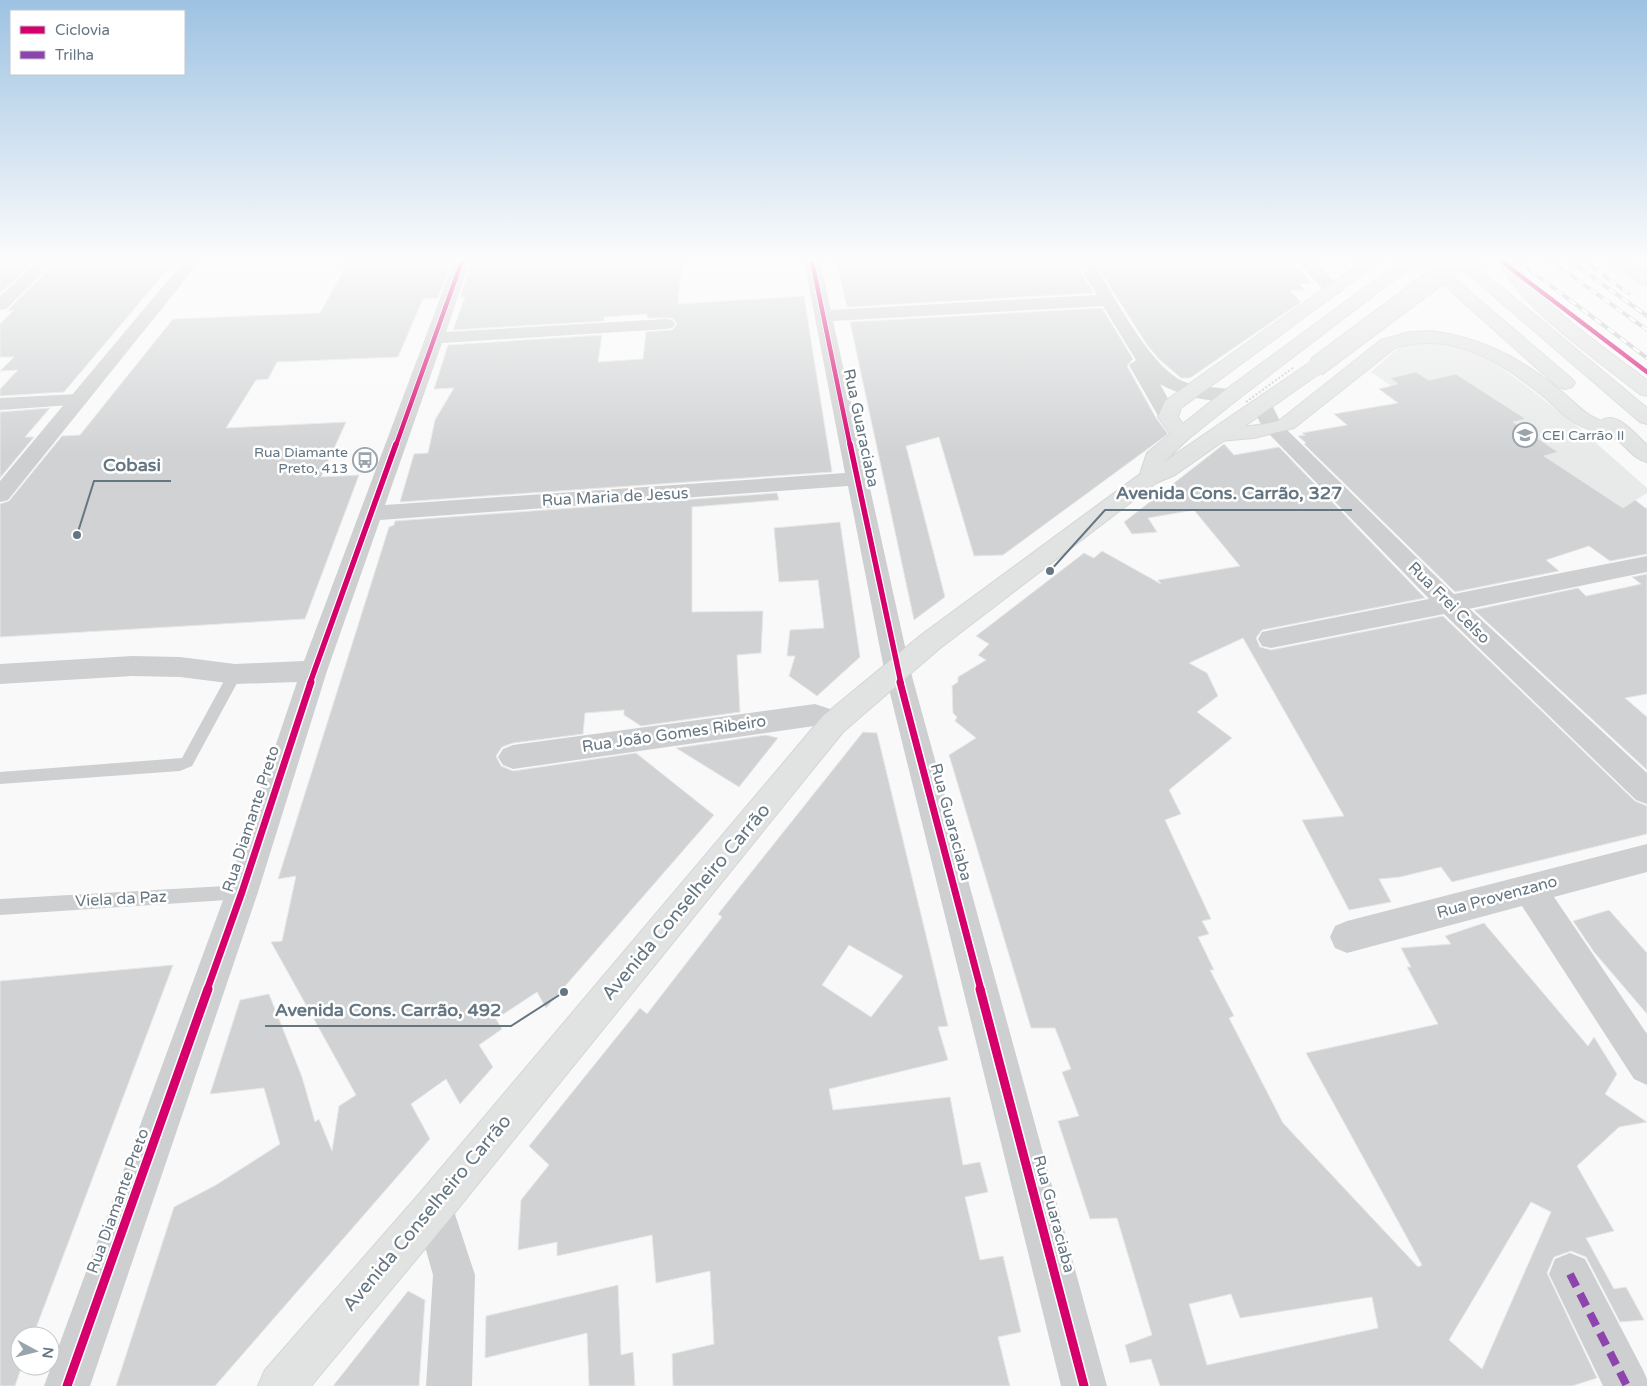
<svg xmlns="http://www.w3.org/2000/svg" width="1647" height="1386" font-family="'Varela Round',sans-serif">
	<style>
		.built { fill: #e8e9e9 }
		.building { fill: #d0d2d3; stroke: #e8e8e8; fill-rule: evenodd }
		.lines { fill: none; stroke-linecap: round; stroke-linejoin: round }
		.secondary-casing { stroke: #d5d6d7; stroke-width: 2 }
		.trunk-casing { stroke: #d5d6d6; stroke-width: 2 }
		.service { fill: #cecfd0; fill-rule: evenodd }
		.minor { fill: #cecfd0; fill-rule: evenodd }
		.tertiary { fill: #cecfd0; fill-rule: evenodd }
		.secondary { fill: #e1e2e2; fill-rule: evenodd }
		.trunk { fill: #e1e2e2; fill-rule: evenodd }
		.rail-casing { stroke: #c3c5c6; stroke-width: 4 }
		.rail { stroke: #fff; stroke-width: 2.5; stroke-dasharray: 8; stroke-linecap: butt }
		.secondary-bridge-casing { stroke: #d5d6d7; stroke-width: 21; stroke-linecap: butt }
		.path-bridge { stroke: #cbcccd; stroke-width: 2; stroke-dasharray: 2 2; stroke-linecap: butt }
		.secondary-bridge { stroke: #e1e2e2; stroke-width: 19 }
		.quiet { stroke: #8e44ad; stroke-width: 8; stroke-dasharray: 14 8; stroke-linecap: butt }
		.cycleway-far3-casing { stroke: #fff; stroke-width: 6 }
		.cycleway-far2-casing { stroke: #fff; stroke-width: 8 }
		.cycleway-far1-casing { stroke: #fff; stroke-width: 10 }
		.cycleway-casing { stroke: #fff; stroke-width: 12 }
		.cycleway-far3 { stroke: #d6006c; stroke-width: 4.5 }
		.cycleway-far2 { stroke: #d6006c; stroke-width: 5.5 }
		.cycleway-far1 { stroke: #d6006c; stroke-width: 7 }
		.cycleway { stroke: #d6006c; stroke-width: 9 }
		.labels { text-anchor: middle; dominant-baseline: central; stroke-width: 5; stroke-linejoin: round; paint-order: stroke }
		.far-poi-label { font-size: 14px; fill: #657683; stroke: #fff; text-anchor: start }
		.street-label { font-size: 16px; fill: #657683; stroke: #fff }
		.near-street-label { font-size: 19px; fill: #657683; stroke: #fff }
		.leader { fill: none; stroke: #657683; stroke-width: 2 }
		.callout-dot { fill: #657683; stroke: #fff; stroke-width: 2 }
		.callout-label { font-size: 18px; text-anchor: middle; font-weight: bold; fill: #657683; stroke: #fff; stroke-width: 5; stroke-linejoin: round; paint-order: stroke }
	</style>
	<rect width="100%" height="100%" fill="#f9f9f9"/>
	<!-- built -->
	<polygon class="built" points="1435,342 1452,345 1475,353 1491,361 1524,384 1578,427 1647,488 1647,493 1596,525 1371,372 1396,350 1407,343"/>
	<!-- building -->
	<g class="building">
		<polygon points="0,261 36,261 0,293"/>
		<polygon points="57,261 172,261 169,263 173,263 64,392 0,396 0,389 18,370 0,371 14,357 0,357 0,324 14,310 7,311"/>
		<polygon points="349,261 452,261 438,298 423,299 398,357 277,362 268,379 256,380 226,428 346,422 321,477 359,475 305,619 0,637 0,504 9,501 62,436 80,435 173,319 320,313"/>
		<polygon points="472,261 682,261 678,304 804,296 832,472 400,502 414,454 428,453 435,420 454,388 434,389 448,345 602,335 598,362 643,359 646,332 672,330 677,324 672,318 647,318 647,314 604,317 604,321 453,330 465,297 460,297"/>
		<polygon points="836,261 1074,261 1094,293 847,307"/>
		<polygon points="1094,261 1291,261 1312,283 1299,284 1305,290 1290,291 1301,302 1190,378 1181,378 1160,360 1147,345"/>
		<polygon points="1102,308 1133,359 1127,366 1156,418 1168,434 1003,555 974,556 939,437 906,446 945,597 914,620 850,322"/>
		<polygon points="1416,372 1429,380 1456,374 1526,419 1513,422 1558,452 1544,456 1623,508 1635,500 1647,509 1647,554 1610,561 1589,546 1546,560 1559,571 1455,592 1304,444 1306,443 1298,436 1305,435 1302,433 1347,425 1334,414 1398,403 1379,389 1398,384 1390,378"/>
		<polygon points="50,408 25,437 34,437 0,478 0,412"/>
		<path d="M1224,444L1234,455L1279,447L1425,598L1262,630L1256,638L1260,647L1271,650L1443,616L1635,801L1647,806V834L1452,882L1441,867L1400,877L1379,879L1391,902L1349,910L1302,820L1344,816L1243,638L1189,663L1207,673L1218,696L1197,712L1232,738L1169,790L1181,814L1165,820L1211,919L1202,921L1209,934L1198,937L1214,970H1210L1234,1016L1229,1018L1283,1123L1418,1267L1422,1265L1306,1053L1438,1024L1407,967H1411L1401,948L1451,944L1445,936L1484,923L1588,1046L1594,1037L1617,1074L1605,1094L1647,1122L1619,1127L1577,1166L1614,1231L1586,1238L1614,1289L1626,1287L1644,1320L1620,1322L1586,1257L1571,1251L1554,1257L1547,1273L1597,1378L1572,1386H1160L1151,1359L1130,1363L1125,1345L1152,1335L1117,1218L1090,1219L1058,1121L1079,1116L1062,1072L1071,1069L1055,1028H1031L949,755L976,738L955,721L957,717L953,713L952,686L958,682V677L986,660L978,655L989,644L976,636L1084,553L1094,558L1102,551L1161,584L1158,580L1240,566L1194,510L1148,518L1157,532L1132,534L1124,522ZM1531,1202L1551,1212L1482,1369L1449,1340ZM1231,1294L1240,1318L1372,1297L1378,1328L1207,1365L1189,1304Z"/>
		<polygon points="777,493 779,500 692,507 692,612 763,611 761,653 737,655 740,712 641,726 624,715 624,710 585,713 583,734 513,743 502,747 496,756 501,766 513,771 636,753 714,815 546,1008 537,992 496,1019 502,1029 479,1045 493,1067 460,1104 446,1079 411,1104 430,1139 215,1386 116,1386 174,1207 216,1185 280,1144 264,1088 210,1094 240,1000 269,994 302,1077 315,1122 319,1119 332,1151 339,1106 356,1095 271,942 282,941 296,876 278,879 389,527 394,525 395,521"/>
		<polygon points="840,522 860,657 817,696 789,676 795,656 787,656 790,630 824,628 818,580 779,582 774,528"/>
		<polygon points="1647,574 1647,694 1625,698 1647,717 1647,770 1474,610 1578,588 1586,596 1641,584 1632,577"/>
		<path d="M863,732L877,733L948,1026L938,1027L948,1060L829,1089L833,1110L950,1097L963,1165L980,1162L988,1192L965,1197L980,1260L1003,1256L1021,1332L998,1337L1010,1386H673L672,1354L714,1344L710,1271L656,1283L652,1235L557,1256V1242L518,1250L521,1200L549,1165L529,1146L640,1008L647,1014L722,917L718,914ZM849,945L903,976L871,1017L822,985Z"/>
		<polygon points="766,735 778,738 739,787 676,748"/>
		<polygon points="1609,910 1647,953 1647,1014 1594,952 1573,921"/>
		<polygon points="173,965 33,1336 20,1336 20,1366 22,1366 15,1386 0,1386 0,981"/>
		<polygon points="618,1285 621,1355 633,1352 635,1386 589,1386 587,1333 485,1358 486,1316"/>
		<polygon points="408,1291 425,1300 419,1386 333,1386"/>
	</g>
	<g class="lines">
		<defs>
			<g id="secondary">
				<polygon points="1401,261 1419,261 1238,399 1188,439 1164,462 1309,363 1316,361 1323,363 1326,367 1323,371 1175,475 1156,483 939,649 843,732 448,1221 311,1386 258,1386 265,1370 420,1193 823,716 921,635 1140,474 1147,453 1174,431 1224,391"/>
				<polygon points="1608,261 1627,261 1647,273 1647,285 1641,284 1610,264"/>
			</g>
			<g id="trunk">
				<polygon points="1363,261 1381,261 1181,408 1178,417 1191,435 1188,439 1181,441 1174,439 1158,417 1165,401"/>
				<polygon points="1417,261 1434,261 1572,379 1575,383 1572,387 1565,389 1558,387"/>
				<polygon points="1453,261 1470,261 1647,408 1647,424 1640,422"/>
				<path d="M1500,261H1516C1531,299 1613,354 1647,380V396L1640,394C1604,365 1514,303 1500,261Z"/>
				<path d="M1431,331C1479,337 1518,357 1556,387C1568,396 1578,408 1591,416L1601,421C1616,409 1636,435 1647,445V462C1634,459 1628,448 1617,440C1604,431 1585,431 1572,421C1561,414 1553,404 1543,396C1499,360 1452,331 1395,348L1294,428L1254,438L1220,441L1213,439L1210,435L1213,431C1235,425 1258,428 1280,420L1381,340L1410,332Z"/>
			</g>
		</defs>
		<!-- secondary casing -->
		<use href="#secondary" class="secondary-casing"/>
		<!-- trunk casing -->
		<use href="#trunk" class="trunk-casing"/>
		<!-- service -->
		<g class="service">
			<polygon points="235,669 240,670 242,674 192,766 180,771 0,784 0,772 182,758 230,670"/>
			<polygon points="242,885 248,887 250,892 248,897 242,899 0,915 0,899"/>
		</g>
		<!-- minor -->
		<g class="minor">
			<polygon points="38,261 55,261 6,309 0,310 0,296"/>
			<path d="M454,261H470L446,332L666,319L672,320L675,324L672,328L666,329L442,343L385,505L845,473L804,261H820L831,310L1097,295L1076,261H1092C1113,293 1150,368 1185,382C1202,389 1221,386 1238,391L1241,395L1238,399C1213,405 1181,396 1160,384L1178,417L1175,421L1168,423L1161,421L1129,365L1136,360L1103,306L833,321L910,669L1107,1386H1061L884,669L848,486L380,520L327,671L258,892L90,1386H44L226,892L297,682L235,684L180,677L132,676L0,684V664L132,656L180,657L235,664L304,661Z"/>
			<polygon points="1297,261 1314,261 1339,286 1342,290 1339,294 1333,295 1327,294"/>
			<polygon points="78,394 85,396 88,400 85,404 0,410 0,398"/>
			<polygon points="1449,595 1458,598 1647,773 1647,804 1636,800 1444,614 1271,648 1262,646 1258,639 1262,632 1271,630"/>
			<polygon points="815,704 845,714 849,722 845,730 835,733 814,726 513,769 503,765 498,757 503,749 513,745"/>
			<polygon points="1647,844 1647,872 1554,897 1647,1034 1647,1085 1634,1079 1522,906 1347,953 1335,948 1330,937 1335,926 1347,921"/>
			<polygon points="434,1187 448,1193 475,1275 472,1386 426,1386 433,1275 414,1207 420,1193"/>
			<polygon points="1570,1253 1585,1259 1643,1370 1647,1379 1647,1386 1603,1386 1549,1274 1555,1259"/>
		</g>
		<!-- tertiary -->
		<g class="tertiary">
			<polygon points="184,261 200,261 8,500 0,502 0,481"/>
			<polygon points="1263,399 1270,401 1282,425 1454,594 1647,556 1647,572 1449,613 1440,610 1268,433 1259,421 1253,405 1256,401"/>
		</g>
		<!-- secondary -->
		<use href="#secondary" class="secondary"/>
		<!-- trunk -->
		<use href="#trunk" class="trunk"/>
		<defs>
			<g id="rail">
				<polyline points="1518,261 1647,358"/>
				<polyline points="1551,261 1647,330"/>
				<polyline points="1570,261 1647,316"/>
				<polyline points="1584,261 1628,293"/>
			</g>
		</defs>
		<!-- rail casing -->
		<use href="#rail" class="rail-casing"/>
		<!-- rail -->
		<use href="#rail" class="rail"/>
		<defs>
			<polyline id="secondary-bridge" points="1316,367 1458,261"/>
		</defs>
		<!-- secondary-bridge casing -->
		<use href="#secondary-bridge" class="secondary-bridge-casing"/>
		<!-- path-bridge -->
		<polyline class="path-bridge" points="1246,402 1294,367"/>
		<!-- secondary-bridge -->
		<use href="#secondary-bridge" class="secondary-bridge"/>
		<!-- quiet -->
		<polyline class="quiet" points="1570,1274 1627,1386"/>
		<defs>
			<g id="cycleway-far3">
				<polyline points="812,261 850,445"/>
				<polyline points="1501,261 1647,372"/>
				<polyline points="396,445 462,261"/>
			</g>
			<g id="cycleway-far2">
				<polyline points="850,444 901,683"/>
				<polyline points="310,683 396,444"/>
			</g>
			<g id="cycleway-far1">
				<polyline points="900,682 981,990"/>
				<polyline points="207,990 242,892 311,682"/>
			</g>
			<g id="cycleway">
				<polyline points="980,989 1084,1386"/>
				<polyline points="67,1386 208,989"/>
			</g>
		</defs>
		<!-- cycleway-far3 casing -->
		<use href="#cycleway-far3" class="cycleway-far3-casing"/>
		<!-- cycleway-far2 casing -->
		<use href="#cycleway-far2" class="cycleway-far2-casing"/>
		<!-- cycleway-far1 casing -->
		<use href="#cycleway-far1" class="cycleway-far1-casing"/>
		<!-- cycleway casing -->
		<use href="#cycleway" class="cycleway-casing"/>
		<!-- cycleway-far3 -->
		<use href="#cycleway-far3" class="cycleway-far3"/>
		<!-- cycleway-far2 -->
		<use href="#cycleway-far2" class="cycleway-far2"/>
		<!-- cycleway-far1 -->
		<use href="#cycleway-far1" class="cycleway-far1"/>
		<!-- cycleway -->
		<use href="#cycleway" class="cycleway"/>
	</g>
	<!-- sky -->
	<linearGradient id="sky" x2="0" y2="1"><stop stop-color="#9dc2e2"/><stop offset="0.57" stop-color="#fcfcfc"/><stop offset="1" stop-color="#fcfcfc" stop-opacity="0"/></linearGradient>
	<rect width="1647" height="455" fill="url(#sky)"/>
	<!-- icons -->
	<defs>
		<symbol id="school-ring" viewBox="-11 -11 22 22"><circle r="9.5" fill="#fff" stroke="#99a4ac" stroke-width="1.5"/><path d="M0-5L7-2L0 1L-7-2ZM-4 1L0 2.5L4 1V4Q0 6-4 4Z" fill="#99a4ac"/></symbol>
		<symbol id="bus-ring" viewBox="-11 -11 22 22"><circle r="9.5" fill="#fff" stroke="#99a4ac" stroke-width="1.5"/><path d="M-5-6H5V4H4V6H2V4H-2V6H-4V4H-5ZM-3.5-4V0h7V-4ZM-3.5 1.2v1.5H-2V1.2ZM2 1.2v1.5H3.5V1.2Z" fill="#99a4ac"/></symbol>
	</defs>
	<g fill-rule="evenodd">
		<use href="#school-ring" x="1511" y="421" width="28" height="28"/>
		<use href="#bus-ring" x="351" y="446" width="28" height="28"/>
	</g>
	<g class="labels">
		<!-- far-poi labels -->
		<g class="far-poi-label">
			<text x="1542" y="435">CEI Carrão II</text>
			<text x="348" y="452" text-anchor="end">Rua Diamante<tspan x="348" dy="16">Preto, 413</tspan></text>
		</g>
		<!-- street labels -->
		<g class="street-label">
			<text transform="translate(861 428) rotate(78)">Rua Guaraciaba</text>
			<text transform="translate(615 497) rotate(-3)">Rua Maria de Jesus</text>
			<text transform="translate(1449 603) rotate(45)">Rua Frei Celso</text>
			<text transform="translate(674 734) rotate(-8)">Rua João Gomes Ribeiro</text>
			<text transform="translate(251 819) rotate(-72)">Rua Diamante Preto</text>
			<text transform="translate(951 822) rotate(75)">Rua Guaraciaba</text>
			<text transform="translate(1497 897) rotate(-15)">Rua Provenzano</text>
			<text transform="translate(121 899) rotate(-3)">Viela da Paz</text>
			<text transform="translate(118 1201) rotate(-70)">Rua Diamante Preto</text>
			<text transform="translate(1054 1214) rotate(75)">Rua Guaraciaba</text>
		</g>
		<!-- near-street labels -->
		<g class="near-street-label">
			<text transform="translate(686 902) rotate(-50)">Avenida Conselheiro Carrão</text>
			<text transform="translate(427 1213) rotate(-50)">Avenida Conselheiro Carrão</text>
		</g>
	</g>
	<!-- callouts -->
	<path class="leader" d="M77 535L94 481H171M1050 571L1105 510H1352M564 992L511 1026H265"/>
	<g class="callout-dot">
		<circle cx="77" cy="535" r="5"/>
		<circle cx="1050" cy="571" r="5"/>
		<circle cx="564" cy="992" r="5"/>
	</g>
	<g class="callout-label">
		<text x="132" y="471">Cobasi</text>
		<text x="1229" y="499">Avenida Cons. Carrão, 327</text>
		<text x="388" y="1016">Avenida Cons. Carrão, 492</text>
	</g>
	<!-- legend -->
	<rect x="10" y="10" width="175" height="65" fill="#ffffff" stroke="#c1c8cd"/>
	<rect x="20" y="26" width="25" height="8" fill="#d6006c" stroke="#c1c8cd"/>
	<text x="55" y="35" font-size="15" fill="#657683">Ciclovia</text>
	<rect x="20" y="51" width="25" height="8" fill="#8e44ad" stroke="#c1c8cd"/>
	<text x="55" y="60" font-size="15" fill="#657683">Trilha</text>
	<!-- north arrow -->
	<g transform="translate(35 1351) rotate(97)"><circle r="24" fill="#ffffff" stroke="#c1c8cd"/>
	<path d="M0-4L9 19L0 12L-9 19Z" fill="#99a4ac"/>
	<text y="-8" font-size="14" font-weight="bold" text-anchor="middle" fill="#657683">N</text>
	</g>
</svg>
